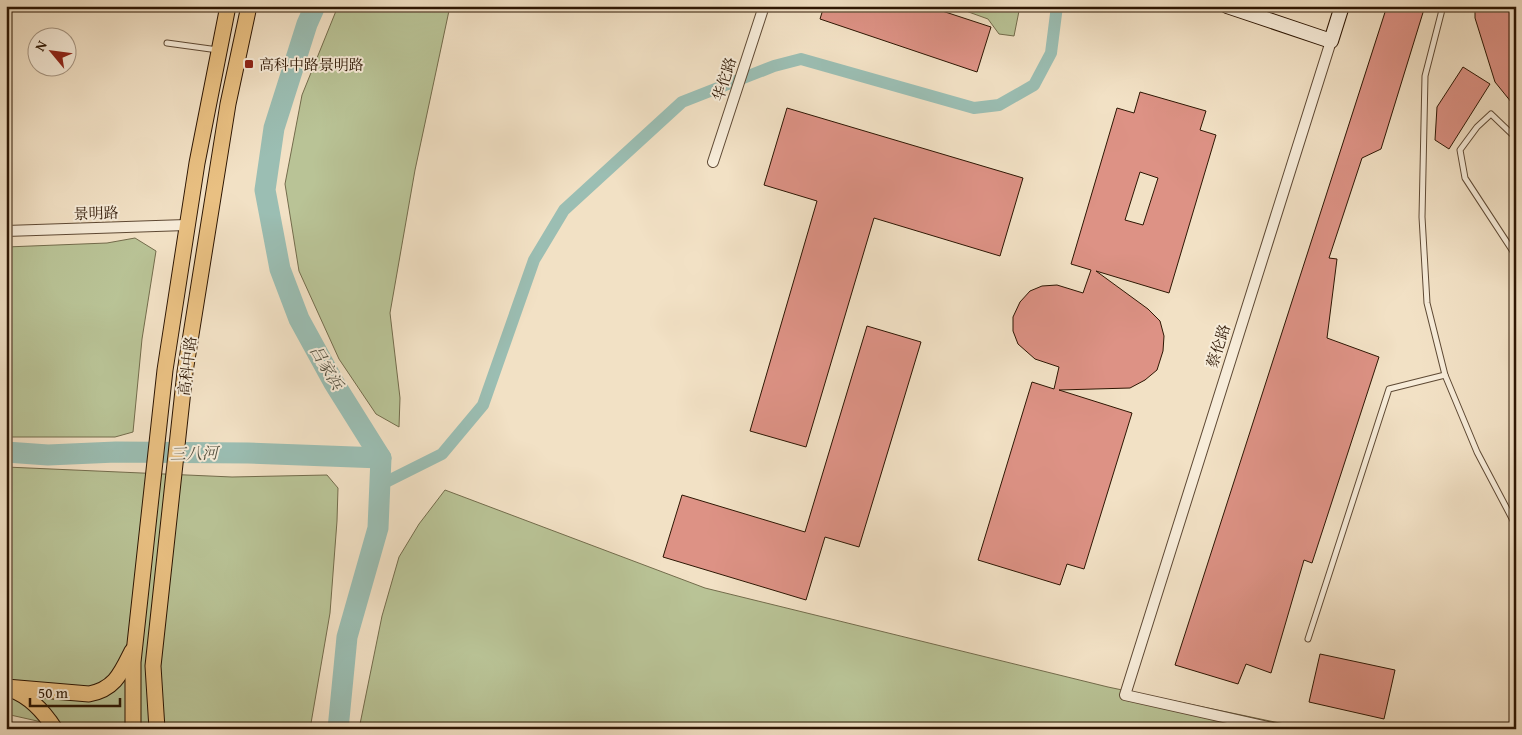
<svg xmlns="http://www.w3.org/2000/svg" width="1522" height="735" font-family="'Gentium Book Plus','Noto Serif SC',serif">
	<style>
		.green { fill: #b9c396; stroke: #736c4c }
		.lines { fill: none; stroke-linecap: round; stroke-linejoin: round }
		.canal { stroke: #9bbeb3; stroke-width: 12 }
		.river { stroke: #9bbeb3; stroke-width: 21 }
		.building { fill: #dd9285; stroke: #2d1603; fill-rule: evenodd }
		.lane-casing { stroke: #5e4934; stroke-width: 7 }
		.street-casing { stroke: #5e4934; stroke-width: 12 }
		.secondary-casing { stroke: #2d1603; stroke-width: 16 }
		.primary-casing { stroke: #2d1603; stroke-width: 17 }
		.lane { stroke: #f7ecd9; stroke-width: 5 }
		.street { stroke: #f7ecd9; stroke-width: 10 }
		.secondary { stroke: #f7ecd9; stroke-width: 14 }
		.primary { stroke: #e9c082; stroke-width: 15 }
		.rail { stroke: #2d1603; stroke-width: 4; stroke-dasharray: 9 9; stroke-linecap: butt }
		.poi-dot { fill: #8f2418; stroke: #f7ecd9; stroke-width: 2 }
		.labels { text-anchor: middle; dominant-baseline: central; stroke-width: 4; stroke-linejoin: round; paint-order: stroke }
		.poi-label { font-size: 15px; fill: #2d1603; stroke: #f7ecd9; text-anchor: start }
		.street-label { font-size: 15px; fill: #2d1603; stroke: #f7ecd9 }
		.water-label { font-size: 16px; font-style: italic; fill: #545141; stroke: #f7ecd9 }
	</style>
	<rect width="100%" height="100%" fill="#f2e1c5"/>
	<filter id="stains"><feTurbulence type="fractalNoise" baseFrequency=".004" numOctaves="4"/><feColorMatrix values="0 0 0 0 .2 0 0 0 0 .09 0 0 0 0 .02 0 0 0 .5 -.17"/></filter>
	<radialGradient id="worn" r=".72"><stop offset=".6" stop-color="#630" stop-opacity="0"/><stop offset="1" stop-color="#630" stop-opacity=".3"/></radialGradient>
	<!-- green -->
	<g class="green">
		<polygon points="338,6 450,6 415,170 390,313 400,398 399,427 376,414 339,359 299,271 285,184 302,95"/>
		<polygon points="952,6 1020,6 1014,36 999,34 988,19"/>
		<polygon points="135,238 156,251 142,339 133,432 115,437 6,437 6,247 107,243"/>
		<polygon points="6,467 232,477 327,475 338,488 337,521 330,613 310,729 73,729 6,714"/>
		<polygon points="445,490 705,588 1108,687 1308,729 359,729 382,616 399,557 419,524"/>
	</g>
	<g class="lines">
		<!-- canal -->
		<polyline class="canal" points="380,485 442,454 483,405 534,260 564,210 682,102 774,66 801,59 974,108 999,105 1034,85 1051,53 1057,6"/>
		<!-- river -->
		<g class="river">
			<polyline points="315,6 307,24 274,128 265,190 280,269 299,319 334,383 381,458 378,528 347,637 338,729"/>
			<polyline points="6,452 48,455 116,452 248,453 381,458"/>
		</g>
	</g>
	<!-- building -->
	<g class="building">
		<polygon points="824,6 927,6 991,27 977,72 820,19"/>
		<polygon points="1387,6 1425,6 1381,149 1362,158 1329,258 1337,259 1327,338 1379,357 1312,563 1304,560 1271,673 1246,664 1238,684 1175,665"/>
		<polygon points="1475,6 1516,6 1516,108 1495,82 1475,18"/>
		<polygon points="1463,67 1490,84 1449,149 1435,140 1437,107"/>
		<path d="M1140,92L1206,111L1200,130L1216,135L1169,293L1096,271L1148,309L1160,321L1164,336L1163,351L1157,370L1145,380L1130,388L1059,390L1132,413L1084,569L1067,564L1060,585L978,560L1032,382L1054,389L1059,367L1035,359L1018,344L1013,331V317L1020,302L1030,291L1042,286L1057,285L1083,293L1091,270L1071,264L1117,108L1134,113ZM1140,172L1158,178L1143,225L1125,220Z"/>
		<polygon points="787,108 1023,178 1000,256 874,218 806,447 750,431 817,201 764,185"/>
		<polygon points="867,326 921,342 859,547 825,537 806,600 663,557 682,495 805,532"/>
		<polygon points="1320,654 1395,670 1384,719 1309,702"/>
	</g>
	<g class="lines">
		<defs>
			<g id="lane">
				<polyline points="1443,6 1425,76 1422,217 1427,303 1445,375 1477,452 1516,526"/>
				<polyline points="167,43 218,50"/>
				<polyline points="1516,138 1491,114 1477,127 1460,150 1465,178 1516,256"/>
				<polyline points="1308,639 1389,389 1445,375"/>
			</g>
			<g id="street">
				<polyline points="713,162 764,6"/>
				<polyline points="6,231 186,225"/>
				<polyline points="1277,729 1125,695 1331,41"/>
			</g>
			<polyline id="secondary" points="1227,6 1331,41 1342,6"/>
			<g id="primary">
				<path d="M6,687L89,694C115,689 121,673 132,651"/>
				<path d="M12,690C31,697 44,712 55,729"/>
				<polyline points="133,729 133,662 165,370 197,163 228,6"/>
				<polyline points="157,729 153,666 185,372 228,104 249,6"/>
			</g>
		</defs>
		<!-- lane casing -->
		<use href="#lane" class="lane-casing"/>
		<!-- street casing -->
		<use href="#street" class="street-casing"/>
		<!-- secondary casing -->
		<use href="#secondary" class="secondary-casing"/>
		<!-- primary casing -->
		<use href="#primary" class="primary-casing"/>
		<!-- lane -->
		<use href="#lane" class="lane"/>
		<!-- street -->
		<use href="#street" class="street"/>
		<!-- secondary -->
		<use href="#secondary" class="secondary"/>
		<!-- primary -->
		<use href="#primary" class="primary"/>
		<!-- rail -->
		<polyline class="rail" points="6,728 8,729"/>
	</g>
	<!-- markers -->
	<rect class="poi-dot" x="244" y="59" width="10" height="10" rx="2.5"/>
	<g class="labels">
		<!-- poi labels -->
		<g class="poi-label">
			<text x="259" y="64">高科中路景明路</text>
		</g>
		<!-- street labels -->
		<g class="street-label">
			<text transform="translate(724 79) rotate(-72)">华佗路</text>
			<text transform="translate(96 213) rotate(-2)">景明路</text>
			<text transform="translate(1218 346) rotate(-72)">蔡伦路</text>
			<text transform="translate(187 366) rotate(-83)">高科中路</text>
		</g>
		<!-- water labels -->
		<g class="water-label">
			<text transform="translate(327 367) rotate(59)">吕家浜</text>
			<text transform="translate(194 453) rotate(-1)">三八河</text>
		</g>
	</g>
	<!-- margin -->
	<rect width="1522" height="735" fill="none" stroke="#f2e1c5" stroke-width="25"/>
	<rect x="8" y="8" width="1507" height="720" fill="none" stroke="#2d1603" stroke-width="2.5"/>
	<rect x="12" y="12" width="1497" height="710" fill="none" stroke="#2d1603"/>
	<!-- north arrow -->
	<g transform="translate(52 52) rotate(299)"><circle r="24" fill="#f7ecd9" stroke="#a69683"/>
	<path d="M0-4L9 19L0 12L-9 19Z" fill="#8f2418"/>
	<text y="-8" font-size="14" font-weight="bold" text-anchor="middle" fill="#2d1603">N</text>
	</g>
	<!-- scale -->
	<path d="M30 698v8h90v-8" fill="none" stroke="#2d1603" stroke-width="2.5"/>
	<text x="38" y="698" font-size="15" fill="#2d1603" stroke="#f7ecd9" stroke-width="4" paint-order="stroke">50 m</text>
	<rect width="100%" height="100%" filter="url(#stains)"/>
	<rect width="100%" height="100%" fill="url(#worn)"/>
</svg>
